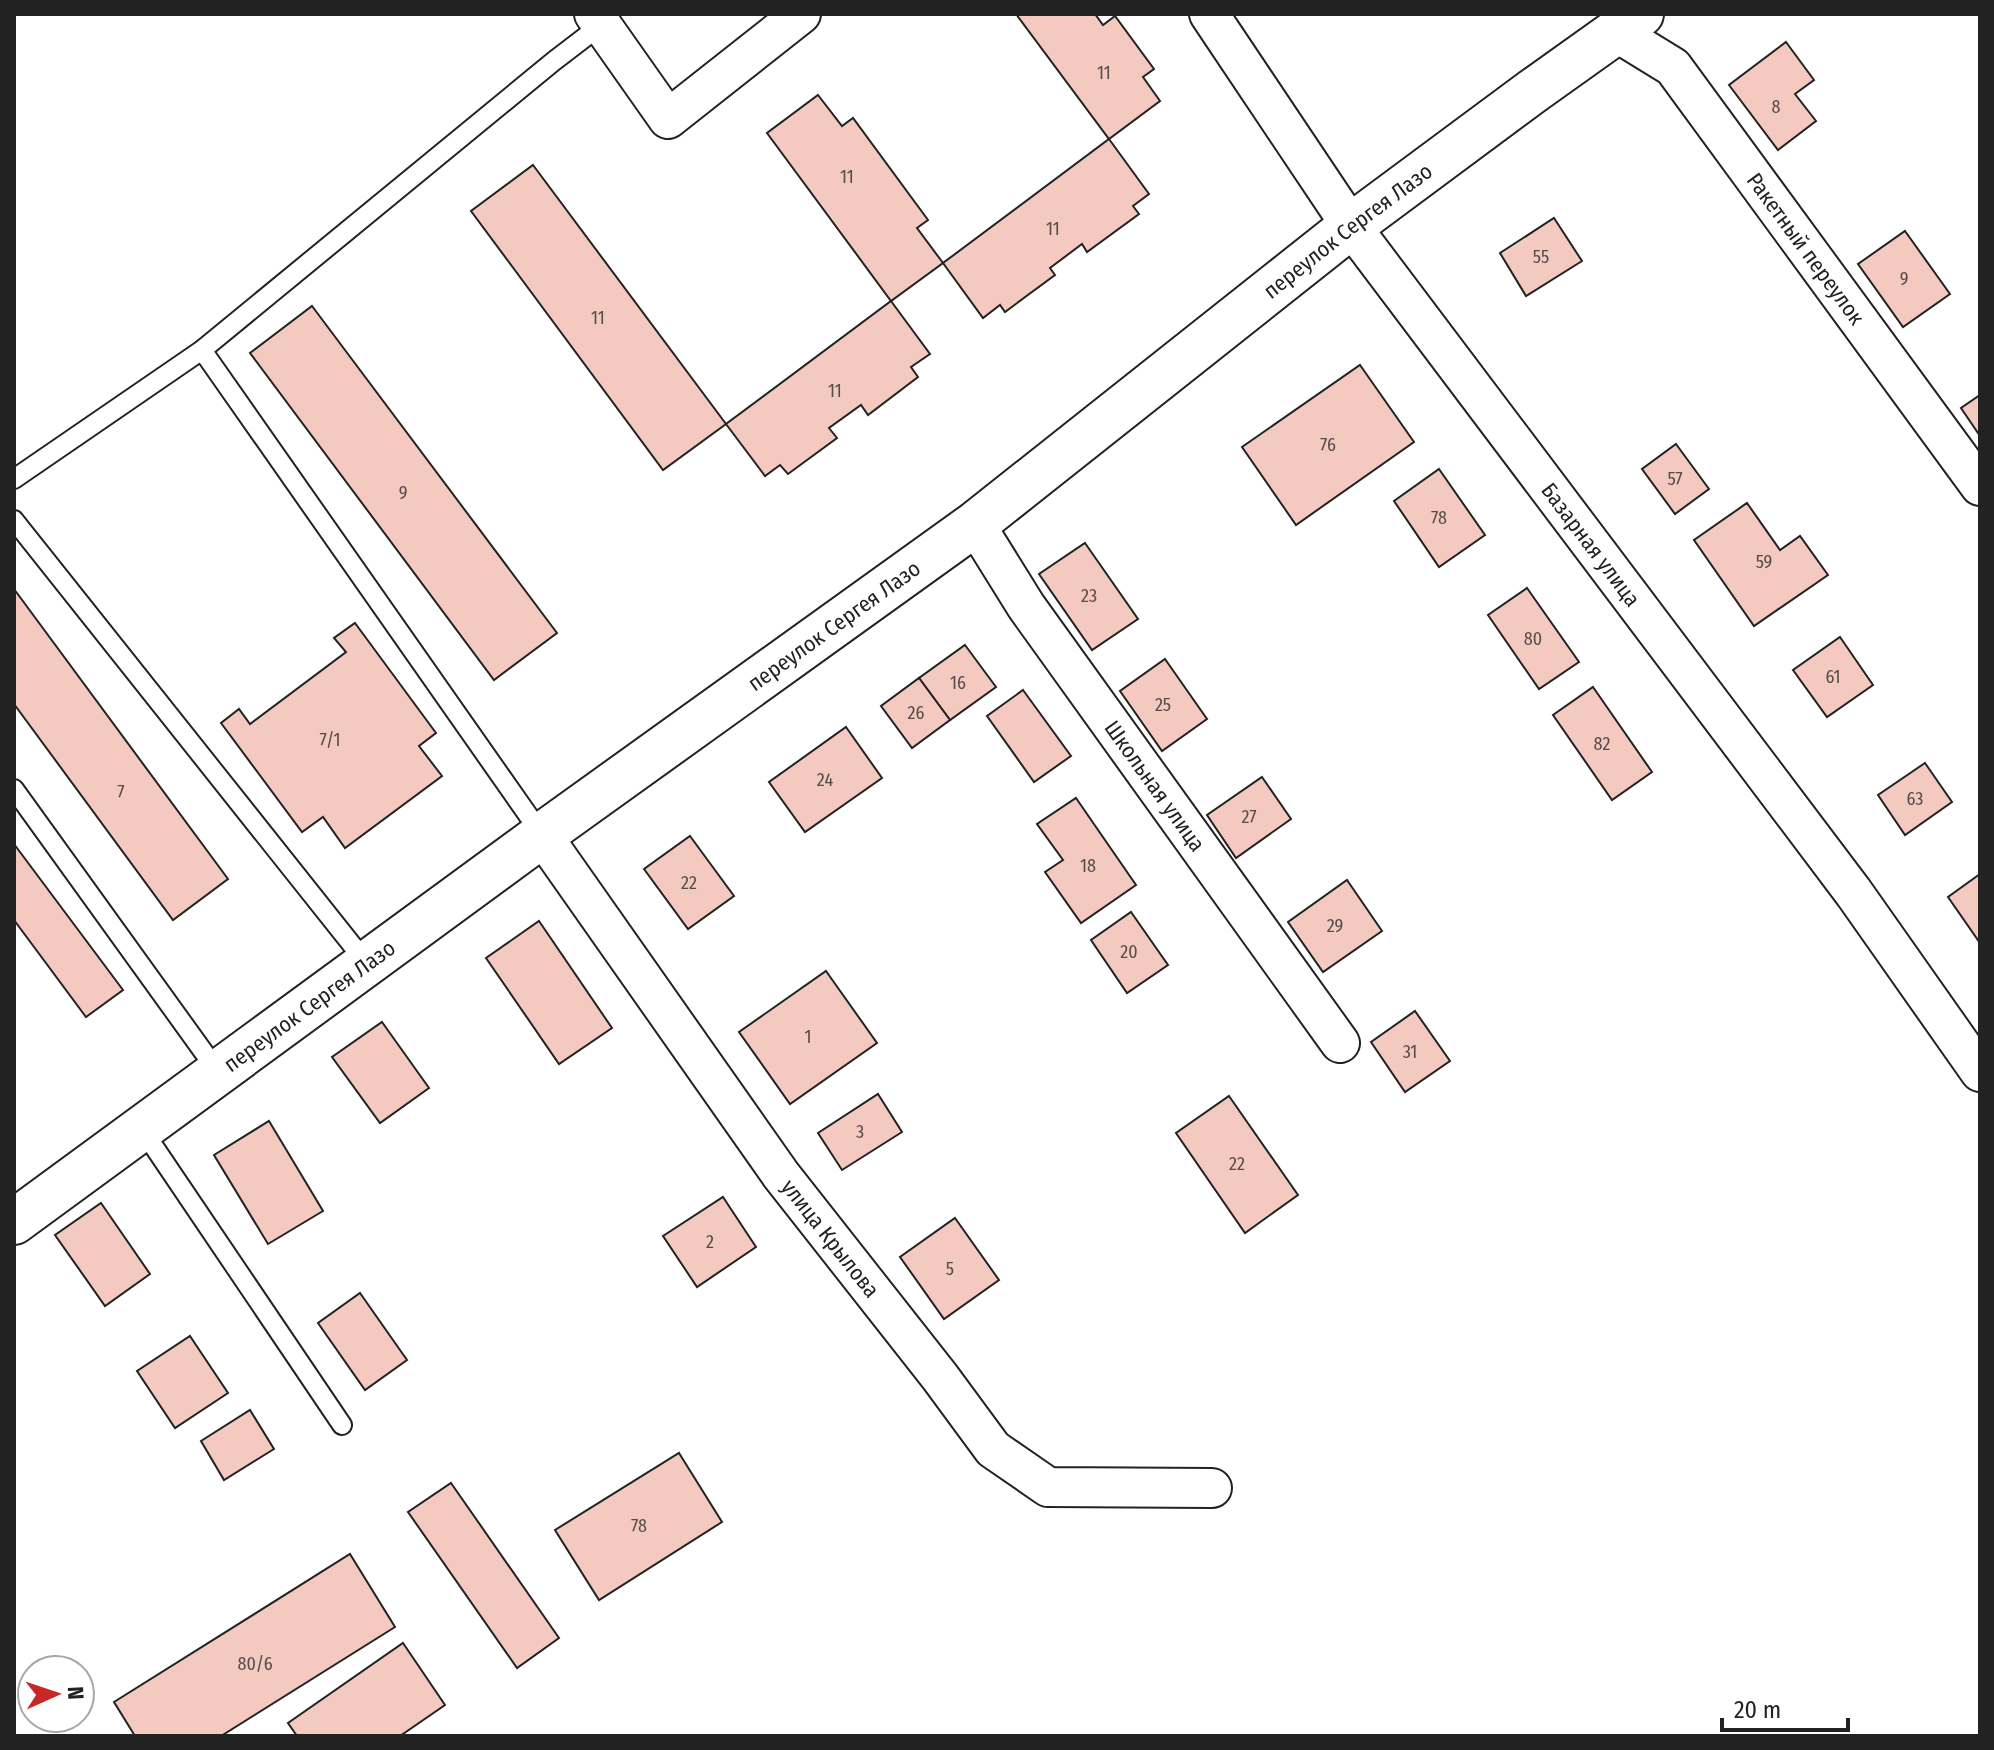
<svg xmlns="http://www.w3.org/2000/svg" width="1994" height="1750" font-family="'Fira Sans Condensed',sans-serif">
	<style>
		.building { fill: #f3c9c0; stroke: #222; stroke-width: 2 }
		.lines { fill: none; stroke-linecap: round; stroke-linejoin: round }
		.lane-casing { stroke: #222; stroke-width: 22 }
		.street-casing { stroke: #222; stroke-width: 42 }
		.secondary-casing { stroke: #222; stroke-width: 48 }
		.lane { stroke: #fff; stroke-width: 18 }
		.street { stroke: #fff; stroke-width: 38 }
		.secondary { stroke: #fff; stroke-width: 44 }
		.labels { text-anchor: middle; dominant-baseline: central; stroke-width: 6; stroke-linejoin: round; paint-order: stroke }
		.number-label { font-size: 18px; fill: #564c4a }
		.street-label { font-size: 22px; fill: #222; stroke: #fff }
	</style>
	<rect width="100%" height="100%" fill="#fff"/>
	<!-- building -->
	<g class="building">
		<polygon points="1016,14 1095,14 1103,25 1115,16 1154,69 1143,77 1160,101 1109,139"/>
		<polygon points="1786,42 1814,80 1795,94 1816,121 1778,150 1729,85"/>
		<polygon points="818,95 842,126 853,118 928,220 917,228 943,263 891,301 767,133"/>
		<polygon points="1109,139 1149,194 1133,206 1139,214 1087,252 1082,244 1050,268 1055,275 1005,312 1000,305 983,318 943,263"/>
		<polygon points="533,165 726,424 663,470 471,211"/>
		<polygon points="1554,218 1582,261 1526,296 1500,253"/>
		<polygon points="1905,231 1950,294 1903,327 1858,264"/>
		<polygon points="891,301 930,354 911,367 918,377 868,415 861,405 829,428 837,438 788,474 780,465 765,476 726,424"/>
		<polygon points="312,306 557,633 494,680 250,353"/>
		<polygon points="1360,365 1414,442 1296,525 1242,447"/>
		<polygon points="1980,395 1980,436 1961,408"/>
		<polygon points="1676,444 1709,489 1675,514 1642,469"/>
		<polygon points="1439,469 1485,535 1439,567 1394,501"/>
		<polygon points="1747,503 1780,550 1800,536 1828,575 1754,626 1694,540"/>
		<polygon points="1085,543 1138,619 1092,650 1039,574"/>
		<polygon points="1527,588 1579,662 1539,689 1488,615"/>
		<polygon points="14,589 228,879 173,920 14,704"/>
		<polygon points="355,623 436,733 419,746 442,776 345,848 323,817 302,832 221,723 239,709 250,724 346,652 334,638"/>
		<polygon points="1840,637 1873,685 1827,717 1793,670"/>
		<polygon points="965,645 996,687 950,720 919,678"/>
		<polygon points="1165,659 1207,719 1162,751 1120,691"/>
		<polygon points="919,678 950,720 912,748 881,706"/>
		<polygon points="1593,687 1652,772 1612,800 1553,715"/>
		<polygon points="1023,690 1071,756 1034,782 987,716"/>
		<polygon points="846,727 882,778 805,832 769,782"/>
		<polygon points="1925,763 1952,802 1905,835 1878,795"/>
		<polygon points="1262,777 1291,819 1236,858 1207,815"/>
		<polygon points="1076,798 1136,885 1081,923 1045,872 1063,860 1037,824"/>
		<polygon points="690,836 734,896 688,929 644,869"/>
		<polygon points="14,844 123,990 86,1017 14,920"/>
		<polygon points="1980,874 1980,943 1948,897"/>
		<polygon points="1347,880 1382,931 1323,972 1288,922"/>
		<polygon points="1131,912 1168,965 1127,993 1091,940"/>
		<polygon points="539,921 612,1028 559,1064 486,958"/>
		<polygon points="826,971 877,1043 790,1104 739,1032"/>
		<polygon points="1415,1011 1450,1061 1405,1092 1371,1042"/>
		<polygon points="382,1022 429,1088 380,1123 332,1057"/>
		<polygon points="878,1094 902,1132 842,1170 818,1133"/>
		<polygon points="1229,1096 1298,1195 1245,1233 1176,1133"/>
		<polygon points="269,1121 323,1211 268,1244 214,1155"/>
		<polygon points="723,1197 756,1247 697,1287 663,1236"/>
		<polygon points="101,1203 150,1274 105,1306 55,1235"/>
		<polygon points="955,1218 999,1280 944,1319 900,1257"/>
		<polygon points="360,1293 407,1360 365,1390 318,1323"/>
		<polygon points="190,1336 228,1393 175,1428 137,1371"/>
		<polygon points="250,1410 274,1449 224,1480 201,1441"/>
		<polygon points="679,1453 722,1522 599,1600 555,1530"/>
		<polygon points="451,1483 559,1638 517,1668 408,1512"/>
		<polygon points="350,1554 395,1627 221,1736 135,1736 114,1702"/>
		<polygon points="403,1643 445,1705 400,1736 297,1736 288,1723"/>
	</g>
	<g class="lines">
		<defs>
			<g id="lane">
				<polyline points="202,350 542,835"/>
				<polyline points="14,479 202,350 554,61 601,25"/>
				<polyline points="14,520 368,965"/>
				<polyline points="14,789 218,1072"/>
				<polyline points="142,1129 342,1425"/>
			</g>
			<g id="street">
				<polyline points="594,14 668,119 801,14"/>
				<path id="s1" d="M1209,14L1351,226L1854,893L1980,1072"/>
				<path id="s2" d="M1616,32L1673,67L1980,486"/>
				<path id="s3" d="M975,524L1026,606L1340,1043"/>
				<path id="s4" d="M542,835L781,1175L940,1377L993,1449L1048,1487L1212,1488"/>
			</g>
			<g id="secondary">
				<path id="s5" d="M14,1222L542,835L975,524L1351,226L1533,91L1641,14"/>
			</g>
		</defs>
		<!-- lane casing -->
		<use href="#lane" class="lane-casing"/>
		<!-- street casing -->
		<use href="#street" class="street-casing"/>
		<!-- secondary casing -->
		<use href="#secondary" class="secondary-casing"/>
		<!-- lane -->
		<use href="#lane" class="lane"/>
		<!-- street -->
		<use href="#street" class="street"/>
		<!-- secondary -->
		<use href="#secondary" class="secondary"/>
	</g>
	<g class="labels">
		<!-- number labels -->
		<g class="number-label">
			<text x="1104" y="73">11</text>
			<text x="1776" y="107">8</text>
			<text x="847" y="177">11</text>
			<text x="1053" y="229">11</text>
			<text x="1541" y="257">55</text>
			<text x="1904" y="279">9</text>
			<text x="598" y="318">11</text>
			<text x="835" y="391">11</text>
			<text x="1328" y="445">76</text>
			<text x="1675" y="479">57</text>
			<text x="403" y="493">9</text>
			<text x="1439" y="518">78</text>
			<text x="1764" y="562">59</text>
			<text x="1089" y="596">23</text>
			<text x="1533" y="639">80</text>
			<text x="1833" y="677">61</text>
			<text x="958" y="683">16</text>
			<text x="1163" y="705">25</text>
			<text x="916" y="713">26</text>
			<text x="330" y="740">7/1</text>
			<text x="1602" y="744">82</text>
			<text x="825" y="780">24</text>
			<text x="121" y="792">7</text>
			<text x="1915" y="799">63</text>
			<text x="1249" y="817">27</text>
			<text x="1088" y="866">18</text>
			<text x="689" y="883">22</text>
			<text x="1335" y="926">29</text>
			<text x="1129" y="952">20</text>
			<text x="808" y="1037">1</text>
			<text x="1410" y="1052">31</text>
			<text x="860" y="1132">3</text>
			<text x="1237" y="1164">22</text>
			<text x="710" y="1242">2</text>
			<text x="950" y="1269">5</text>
			<text x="639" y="1526">78</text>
			<text x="255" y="1664">80/6</text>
		</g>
		<!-- street labels -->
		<g class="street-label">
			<text stroke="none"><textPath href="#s5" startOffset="1662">переулок Сергея Лазо</textPath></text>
			<text stroke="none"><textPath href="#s2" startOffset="292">Ракетный переулок</textPath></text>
			<text stroke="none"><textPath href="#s1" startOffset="654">Базарная улица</textPath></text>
			<text stroke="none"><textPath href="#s5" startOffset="1014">переулок Сергея Лазо</textPath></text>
			<text stroke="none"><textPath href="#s3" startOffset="318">Школьная улица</textPath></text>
			<text stroke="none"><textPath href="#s5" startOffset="366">переулок Сергея Лазо</textPath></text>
			<text stroke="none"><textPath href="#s4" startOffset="496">улица Крылова</textPath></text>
		</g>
	</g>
	<!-- border -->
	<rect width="1994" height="1750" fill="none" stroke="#222222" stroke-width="32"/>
	<!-- north arrow -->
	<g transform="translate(56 1694) rotate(87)"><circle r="38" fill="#ffffff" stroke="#a7a7a7" stroke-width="2"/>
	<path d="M0-6L14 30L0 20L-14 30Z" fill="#c62828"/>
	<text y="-12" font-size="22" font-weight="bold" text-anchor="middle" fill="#222222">N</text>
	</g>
	<!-- scale -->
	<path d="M1722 1718v12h126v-12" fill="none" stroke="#222222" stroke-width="4"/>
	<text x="1734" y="1718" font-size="24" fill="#222222" stroke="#ffffff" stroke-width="6" paint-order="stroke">20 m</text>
</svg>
